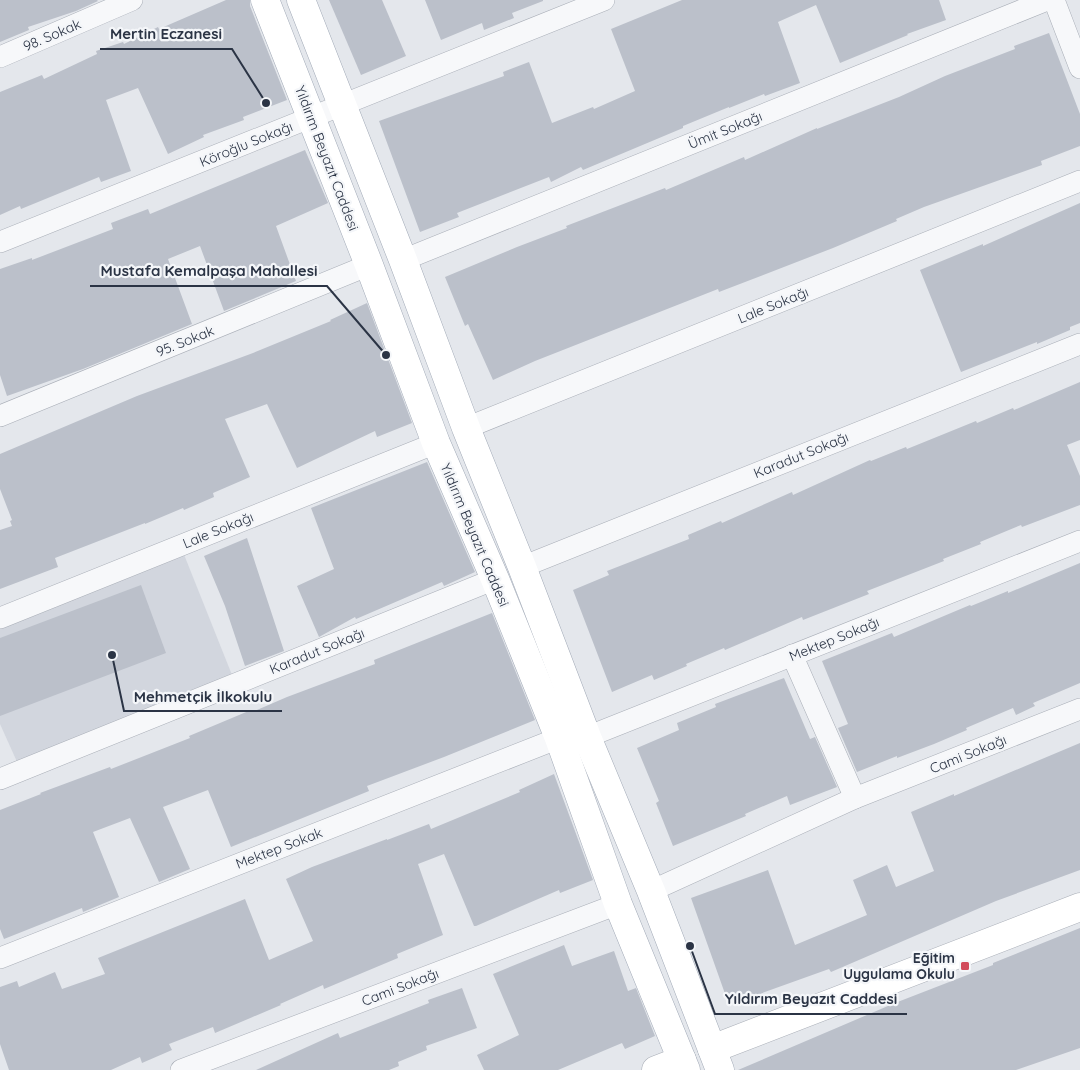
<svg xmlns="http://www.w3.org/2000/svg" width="1080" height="1070" font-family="Quicksand,sans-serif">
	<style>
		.built { fill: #d2d6de }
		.building { fill: #bbc0ca }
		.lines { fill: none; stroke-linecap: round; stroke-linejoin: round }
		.street-casing { stroke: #a9aeb7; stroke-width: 22 }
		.secondary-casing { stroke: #a9aeb7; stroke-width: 29 }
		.primary-casing { stroke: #a3abb8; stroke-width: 29 }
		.street { stroke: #f7f8fa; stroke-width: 21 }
		.secondary { stroke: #fff; stroke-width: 28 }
		.primary { stroke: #fff; stroke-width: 28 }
		.poi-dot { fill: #d1495b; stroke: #f4f6f9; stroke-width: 2 }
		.labels { text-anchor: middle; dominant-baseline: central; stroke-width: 4.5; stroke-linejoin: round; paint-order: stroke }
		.street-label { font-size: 14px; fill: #2b3445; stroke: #f4f6f9 }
		.poi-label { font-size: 14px; font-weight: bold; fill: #2b3445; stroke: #f4f6f9; text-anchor: end }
		.leader { fill: none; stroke: #2b3445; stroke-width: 2 }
		.callout-dot { fill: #2b3445; stroke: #f4f6f9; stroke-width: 2 }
		.callout-label { font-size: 15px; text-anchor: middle; font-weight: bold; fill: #2b3445; stroke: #f4f6f9; stroke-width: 4.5; stroke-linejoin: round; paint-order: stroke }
	</style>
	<rect width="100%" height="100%" fill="#e4e7ec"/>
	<!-- built -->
	<polygon class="built" points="183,552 234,680 18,764 0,724 0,629"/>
	<!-- building -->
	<g class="building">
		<polygon points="0,0 97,0 98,1 76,11 28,27 29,30 0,42"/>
		<polygon points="226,0 250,0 250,6 287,100 243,117 244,120 203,135 204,137 168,154 138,88 106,100 131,171 101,182 99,177 21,209 20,206 0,215 0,92 42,75 44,79 97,54 96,51 123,42 124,44 158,27 159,29"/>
		<polygon points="329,0 382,0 406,56 361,75"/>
		<polygon points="425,0 543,0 543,1 512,13 514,18 484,30 482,23 441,40"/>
		<polygon points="682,0 939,0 946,20 907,34 908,35 840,63 816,5 778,22 800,83 765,96 764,94 729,108 729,107 683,126 683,128 583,170 581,167 551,182 549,177 457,213 459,217 420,232 379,121 504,76 503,72 529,62 552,123 593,107 594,109 635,91 611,29"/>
		<polygon points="1049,33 1080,114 1080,146 1041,161 1042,165 924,207 896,219 897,221 833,248 719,292 718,289 535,361 493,380 468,324 465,326 445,277 517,247 567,228 566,226 665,188 666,190 744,157 745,160 817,128 817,129 899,97 945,76 1015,49 1014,46"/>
		<polygon points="305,150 328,203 276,226 296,281 224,311 200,246 168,259 192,324 83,369 7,396 0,375 0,269 32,258 32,260 113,229 111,223 148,209 150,214"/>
		<polygon points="1080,203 1080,323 1070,327 1070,330 1037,344 1037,342 961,372 920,270 983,244 983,246"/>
		<polygon points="367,303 412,423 377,437 375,431 297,468 267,404 225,419 250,477 213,493 214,497 184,510 183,508 145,524 145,523 55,558 58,567 0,589 0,530 12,526 10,521 12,520 0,489 0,454 137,396 253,353 331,321 330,320"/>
		<polygon points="1080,382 1080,440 1067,445 1080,476 1080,505 1022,527 1021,525 980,542 981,544 943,559 944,561 867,591 869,594 803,620 802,617 725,650 724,648 686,664 687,666 654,680 652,675 612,692 573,590 609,575 607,571 689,539 688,535 721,521 722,523 792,492 793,495 870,460 871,461 906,447 907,449 976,421 977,423 1013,408 1014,410"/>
		<polygon points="427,462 475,572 444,586 442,582 356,619 355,617 319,637 297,586 334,569 311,508"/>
		<polygon points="247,538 284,651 245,666 225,606 204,556"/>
		<polygon points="1080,563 1080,683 1033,703 1035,706 1016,715 1013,708 966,728 967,730 934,744 897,758 897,756 857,772 838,728 848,724 822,661 892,633 894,637 970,605 971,606 1008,591 1008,593"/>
		<polygon points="141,585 166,653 0,716 0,638"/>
		<polygon points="492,613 535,720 444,757 367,786 369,791 231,847 208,790 163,807 190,869 159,882 130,818 93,832 119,897 83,912 82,908 4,939 0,929 0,810 41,794 40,793 110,767 111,769 190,738 189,736 251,710 252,712 287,697 375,664 374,660"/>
		<polygon points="784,678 810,739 815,737 837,787 790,805 787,796 745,814 746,816 673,846 656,803 659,801 637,748 679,730 677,723 716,707 715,704"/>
		<polygon points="1080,743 1080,870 996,901 831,972 829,969 729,1005 691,898 768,870 795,945 867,915 853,880 887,865 896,887 934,871 911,812 954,794 954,796"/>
		<polygon points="554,774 593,880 560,893 559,890 476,926 474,926 444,854 418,864 443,935 397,954 398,958 324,989 323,985 280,1004 281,1005 215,1033 213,1027 169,1044 172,1050 142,1063 140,1057 111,1070 9,1070 0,1044 0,987 17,981 19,987 55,972 62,989 105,974 98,958 245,899 269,960 313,941 286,879 312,867 387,839 387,840 429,824 431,829 520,792 519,790"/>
		<polygon points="1080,928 1080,1048 1016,1070 738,1070 895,1003 993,965 993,963"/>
		<polygon points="564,945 572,966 614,951 628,991 636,988 655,1036 625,1049 622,1043 558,1070 484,1070 477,1055 519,1035 493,974"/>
		<polygon points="462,988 477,1028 426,1046 427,1050 398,1062 399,1066 389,1070 256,1070 338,1033 340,1038 429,1003 428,1000"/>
	</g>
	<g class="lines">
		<defs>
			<g id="street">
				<polyline points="1054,0 1080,68"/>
				<polyline points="0,57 132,0"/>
				<polyline points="0,242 604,0"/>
				<polyline points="403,260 1047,0"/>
				<polyline points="0,416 369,265"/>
				<polyline points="466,428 1080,181"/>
				<polyline points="522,567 1080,344"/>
				<polyline points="0,618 436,443"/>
				<polyline points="792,655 855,798"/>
				<polyline points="587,737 1080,541"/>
				<polyline points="0,779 495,579"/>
				<polyline points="651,891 855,798 1080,709"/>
				<polyline points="0,958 559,738"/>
				<polyline points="181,1070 618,904"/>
			</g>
			<g id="secondary">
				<polyline points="712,1049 1080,907"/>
				<polyline points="656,1070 682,1060"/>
			</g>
			<g id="primary">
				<polyline points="265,0 369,265 436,443 495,579 559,738 618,904 686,1070"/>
				<polyline points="301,0 403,260 466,428 522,567 587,737 651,891 720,1070"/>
			</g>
		</defs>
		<!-- street casing -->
		<use href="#street" class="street-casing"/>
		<!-- secondary casing -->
		<use href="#secondary" class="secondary-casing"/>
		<!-- primary casing -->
		<use href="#primary" class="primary-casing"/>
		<!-- street -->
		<use href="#street" class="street"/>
		<!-- secondary -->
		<use href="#secondary" class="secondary"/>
		<!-- primary -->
		<use href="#primary" class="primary"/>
	</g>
	<!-- markers -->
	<rect class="poi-dot" x="960" y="961" width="10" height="10" rx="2.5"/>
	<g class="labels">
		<!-- street labels -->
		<g class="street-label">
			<text transform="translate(52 35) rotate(-23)">98. Sokak</text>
			<text transform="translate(725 130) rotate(-22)">Ümit Sokağı</text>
			<text transform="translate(246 144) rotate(-22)">Köroğlu Sokağı</text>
			<text transform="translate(327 158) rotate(69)">Yıldırım Beyazıt Caddesi</text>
			<text transform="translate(773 305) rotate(-22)">Lale Sokağı</text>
			<text transform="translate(185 341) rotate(-22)">95. Sokak</text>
			<text transform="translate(801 455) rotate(-22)">Karadut Sokağı</text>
			<text transform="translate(218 530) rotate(-22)">Lale Sokağı</text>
			<text transform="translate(475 535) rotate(67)">Yıldırım Beyazıt Caddesi</text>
			<text transform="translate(834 639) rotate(-22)">Mektep Sokağı</text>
			<text transform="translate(317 651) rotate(-22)">Karadut Sokağı</text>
			<text transform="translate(968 754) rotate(-22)">Cami Sokağı</text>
			<text transform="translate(279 848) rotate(-21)">Mektep Sokak</text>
			<text transform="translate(400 987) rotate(-21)">Cami Sokağı</text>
		</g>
		<!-- poi labels -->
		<g class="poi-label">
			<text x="955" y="958">Eğitim<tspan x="955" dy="16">Uygulama Okulu</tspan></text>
		</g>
	</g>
	<!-- callouts -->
	<path class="leader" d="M266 103L232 49H100M386 355L327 286H90M112 655L124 711H282M690 946L715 1014H907"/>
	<g class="callout-dot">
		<circle cx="266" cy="103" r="5"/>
		<circle cx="386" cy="355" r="5"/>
		<circle cx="112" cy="655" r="5"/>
		<circle cx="690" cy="946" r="5"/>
	</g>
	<g class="callout-label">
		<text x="166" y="39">Mertin Eczanesi</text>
		<text x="209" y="276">Mustafa Kemalpaşa Mahallesi</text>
		<text x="203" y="702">Mehmetçik İlkokulu</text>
		<text x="811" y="1004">Yıldırım Beyazıt Caddesi</text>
	</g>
</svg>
